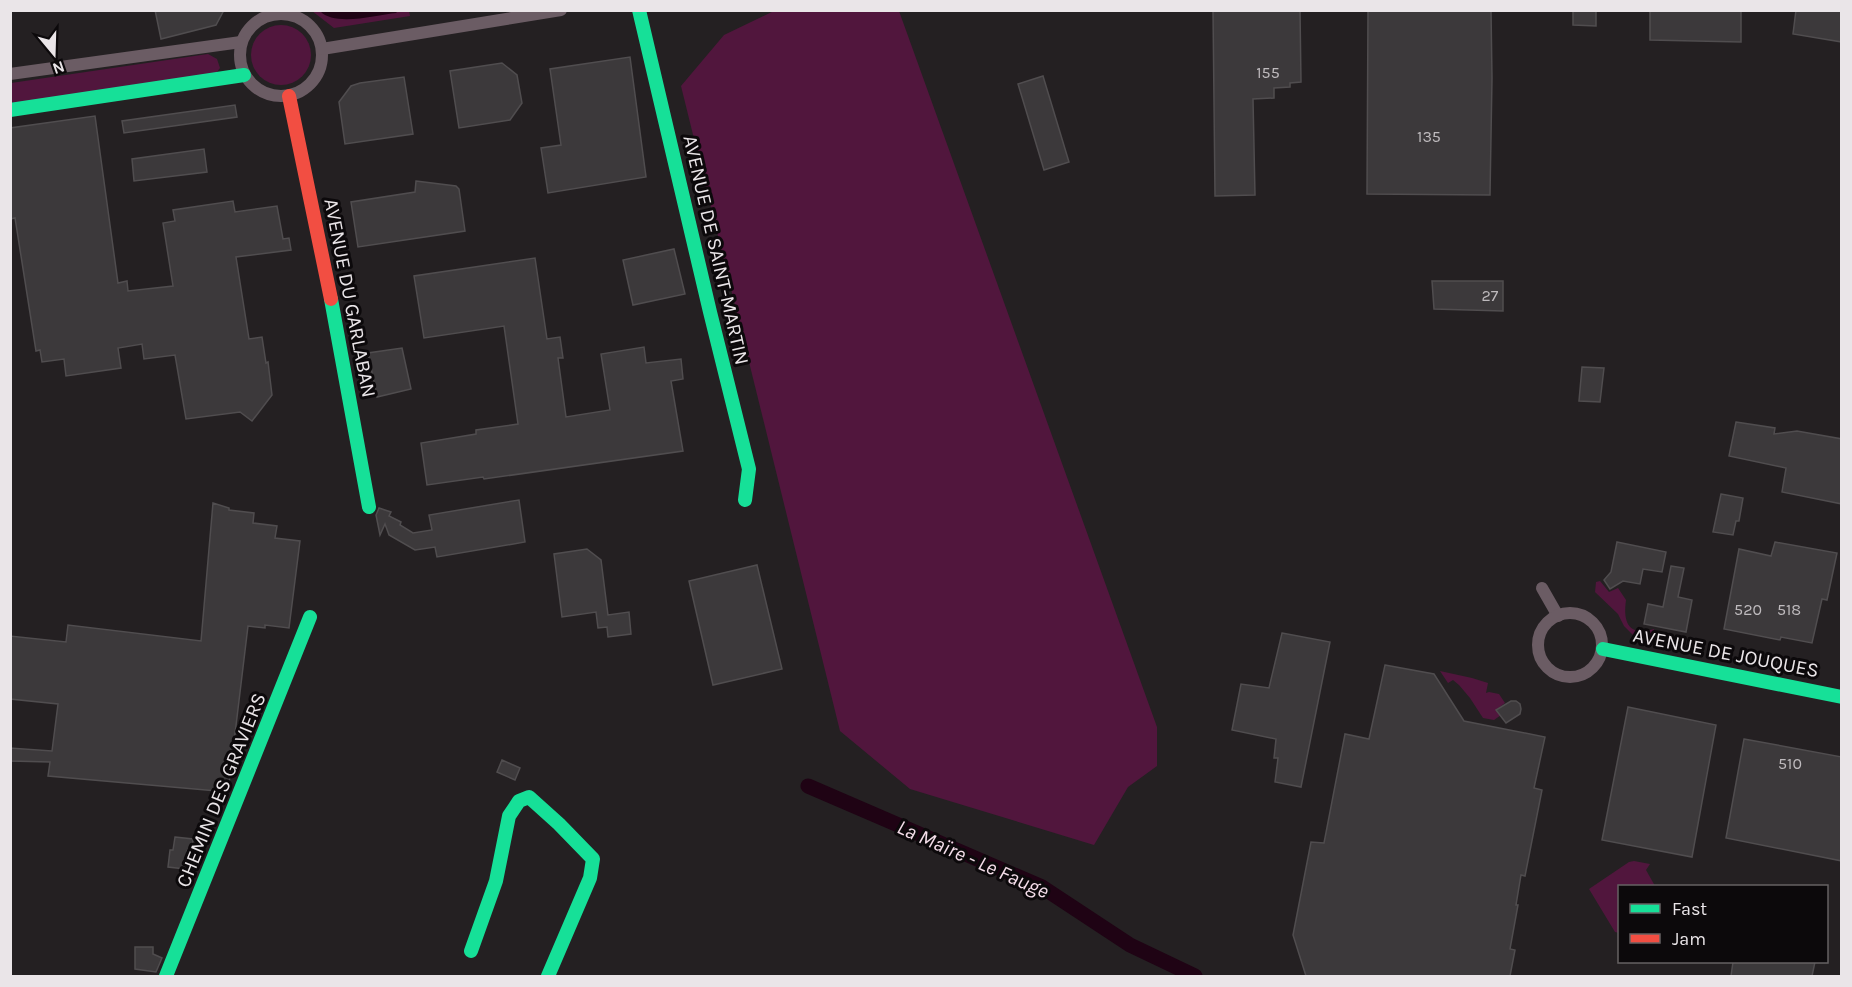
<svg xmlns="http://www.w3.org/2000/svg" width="1852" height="987" font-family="Karla,sans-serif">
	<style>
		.green { fill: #51163d }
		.water { fill: #1f0314 }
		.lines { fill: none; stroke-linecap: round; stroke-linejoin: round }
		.canal { stroke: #1f0314; stroke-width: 15 }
		.building { fill: #3c393b; stroke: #504d4f; stroke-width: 1.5 }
		.street { stroke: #6b5c64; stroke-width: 12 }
		.fast { stroke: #16e098; stroke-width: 14 }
		.jam { stroke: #f24e42; stroke-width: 14 }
		.labels { text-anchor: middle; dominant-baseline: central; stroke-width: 6; stroke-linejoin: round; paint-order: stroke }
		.number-label { font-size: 16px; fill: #bebabd }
		.street-label { font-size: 20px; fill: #eae5e8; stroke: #0c090b }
		.water-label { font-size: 21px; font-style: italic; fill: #f4dde9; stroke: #0c090b }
	</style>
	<rect width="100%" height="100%" fill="#242022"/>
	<!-- green -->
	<g class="green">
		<polygon points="312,11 409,11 410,16 334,28"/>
		<polygon points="774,11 899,11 1157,727 1157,766 1128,787 1094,845 910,789 840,731 681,86 724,35"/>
		<circle cx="281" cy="55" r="30"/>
		<polygon points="208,54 217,59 220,68 216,73 11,104 11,83"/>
		<path d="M1600,581L1609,592L1618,588L1626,600C1623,622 1628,637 1654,629L1655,637L1644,638L1633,635L1624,626L1618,614L1595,592L1596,582Z"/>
		<polygon points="1440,671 1472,678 1488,683 1486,693 1489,692 1499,694 1505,703 1497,709 1501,715 1494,720 1483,718 1470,698 1459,685 1453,680 1448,683"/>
		<polygon points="1634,861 1650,864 1646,870 1655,886 1620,886 1619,933 1615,932 1589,889 1629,862"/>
	</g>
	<!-- water -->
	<path class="water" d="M320,11H398L396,13C376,15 335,27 320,11Z"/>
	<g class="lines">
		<!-- canal -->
		<polyline class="canal" points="808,786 1042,887 1130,945 1195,976"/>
	</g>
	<!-- building -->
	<g class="building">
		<polygon points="155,10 224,10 216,25 161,39"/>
		<polygon points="1213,10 1300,10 1301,82 1290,83 1290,87 1274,88 1274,98 1253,99 1255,195 1215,196"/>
		<polygon points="1368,10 1491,10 1492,78 1490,195 1367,194"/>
		<polygon points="1573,10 1596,10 1596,26 1573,25"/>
		<polygon points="1650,10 1741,10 1741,42 1650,40"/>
		<polygon points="1796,10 1842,10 1842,42 1793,34"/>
		<polygon points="630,57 646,177 548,193 541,148 561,145 550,69"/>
		<polygon points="502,63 517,75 522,103 510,120 459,128 450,71"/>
		<polygon points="1043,76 1069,162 1044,170 1018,84"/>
		<polygon points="404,77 413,134 345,144 339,102 351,86 360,83"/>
		<polygon points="235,105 237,117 124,133 122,121"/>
		<polygon points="95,116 118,283 127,281 128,291 173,286 163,223 175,221 173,210 233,201 235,212 277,206 283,239 289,238 291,250 236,257 249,339 262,337 266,363 268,362 272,395 252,421 240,412 186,419 175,355 144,359 142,344 118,348 121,368 66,376 64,359 42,362 40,350 36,351 15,218 10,219 10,128"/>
		<polygon points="204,149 207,172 134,181 132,159"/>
		<polygon points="416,181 456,186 459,189 465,231 358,247 351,202 415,192"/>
		<polygon points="674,249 685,294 633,305 623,260"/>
		<polygon points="535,258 547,339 560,337 563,358 558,358 566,417 610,410 601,354 644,347 646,363 681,359 683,379 671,381 683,451 484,479 483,477 427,485 421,443 476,434 476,430 518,424 504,326 424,338 414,276"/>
		<polygon points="1432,281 1503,281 1503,311 1434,309"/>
		<polygon points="402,348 411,389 377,397 368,353"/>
		<polygon points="1582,367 1604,368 1600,402 1579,401"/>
		<polygon points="1736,422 1775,428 1774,434 1797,431 1842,439 1842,504 1782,492 1786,468 1729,456"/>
		<polygon points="1721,494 1743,498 1739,521 1736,521 1733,535 1713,532"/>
		<polygon points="519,500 525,542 437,557 435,547 415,550 389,535 385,524 380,535 376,515 379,508 391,512 389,516 401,522 400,525 413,533 432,530 429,515"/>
		<polygon points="213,503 229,508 229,510 254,513 253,523 277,526 275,538 300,541 289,628 265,625 265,628 248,626 228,792 48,776 50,762 10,761 10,748 52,751 58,704 10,699 10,636 66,642 68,625 201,641"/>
		<polygon points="1617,542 1666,552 1662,572 1643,569 1640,584 1623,581 1610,589 1604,580 1611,572"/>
		<polygon points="1775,542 1837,553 1827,600 1822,599 1812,643 1781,637 1780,640 1724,629 1739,549 1771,556"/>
		<polygon points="587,549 601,560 608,615 629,612 631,634 608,637 607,627 598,628 596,612 562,617 554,554"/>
		<polygon points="757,565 782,669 713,685 689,581"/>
		<polygon points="1671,566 1684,568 1678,597 1692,600 1686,632 1644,624 1648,604 1663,607"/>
		<polygon points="1282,633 1330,642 1301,787 1275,782 1278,758 1274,758 1276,739 1232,730 1241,684 1269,688"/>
		<polygon points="1385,665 1434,674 1464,721 1545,737 1534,788 1542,790 1525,876 1521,875 1516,905 1518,905 1510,949 1515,950 1510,976 1306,976 1293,935 1311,842 1324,843 1345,734 1369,739"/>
		<polygon points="1511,701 1516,701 1520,704 1521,709 1520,714 1506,723 1496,710"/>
		<polygon points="1628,707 1716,725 1692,857 1602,840"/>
		<polygon points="1744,739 1842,757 1842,861 1726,838"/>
		<polygon points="502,760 520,768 515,780 497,772"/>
		<polygon points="175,837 193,839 192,852 187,851 185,869 168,867 170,850 173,850"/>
		<polygon points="135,947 153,947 153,954 162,958 156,972 135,969"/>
		<polygon points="1733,962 1815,962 1812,976 1731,976"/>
	</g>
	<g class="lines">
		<!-- street -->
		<g class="street">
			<circle cx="281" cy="55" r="41"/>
			<polyline points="322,49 561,10"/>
			<polyline points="10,74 241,42"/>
			<polyline points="1542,588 1558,616"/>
			<circle cx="1570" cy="645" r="32"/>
		</g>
		<!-- fast -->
		<g class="fast">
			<polyline points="639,10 710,312 749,469 745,500"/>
			<polyline points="10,110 244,75"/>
			<polyline points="331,299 369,507"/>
			<polyline points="1603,649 1842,697"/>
			<polyline points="471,951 496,881 509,816 519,801 529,797 559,824 593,859 590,878 548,976"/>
			<polyline points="166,976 310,617"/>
		</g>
		<!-- jam -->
		<polyline class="jam" points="289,96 331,299"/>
	</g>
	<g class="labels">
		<!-- number labels -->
		<g class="number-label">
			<text x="1268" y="72">155</text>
			<text x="1429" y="136">135</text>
			<text x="1490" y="295">27</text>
			<text x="1748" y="609">520</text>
			<text x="1789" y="609">518</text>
			<text x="1790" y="763">510</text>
		</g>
		<!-- street labels -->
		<g class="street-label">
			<text transform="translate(716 250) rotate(77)">AVENUE DE SAINT-MARTIN</text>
			<text transform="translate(350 298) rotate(79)">AVENUE DU GARLABAN</text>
			<text transform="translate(1726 653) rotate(11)">AVENUE DE JOUQUES</text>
			<text transform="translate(221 790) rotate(-68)">CHEMIN DES GRAVIERS</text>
		</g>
		<!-- water labels -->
		<g class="water-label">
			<text transform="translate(973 859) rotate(24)">La Maïre - Le Fauge</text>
		</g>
	</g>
	<!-- border -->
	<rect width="1852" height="987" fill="none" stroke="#eae5e8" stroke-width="24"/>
	<!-- legend -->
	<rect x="1618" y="885" width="210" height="78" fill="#0c090b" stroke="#656163" stroke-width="1.5"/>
	<rect x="1630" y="904" width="30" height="9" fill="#16e098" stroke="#656163" stroke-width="1.5"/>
	<text x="1672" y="915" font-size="18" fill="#eae5e8">Fast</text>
	<rect x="1630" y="934" width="30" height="9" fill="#f24e42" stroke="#656163" stroke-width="1.5"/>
	<text x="1672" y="945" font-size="18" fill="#eae5e8">Jam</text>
	<!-- north arrow -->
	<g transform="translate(54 54) rotate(161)" stroke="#0c090b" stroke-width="4.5" paint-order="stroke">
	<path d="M0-4.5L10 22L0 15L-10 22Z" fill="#eae5e8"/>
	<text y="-9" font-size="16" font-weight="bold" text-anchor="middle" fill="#eae5e8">N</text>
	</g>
</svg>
